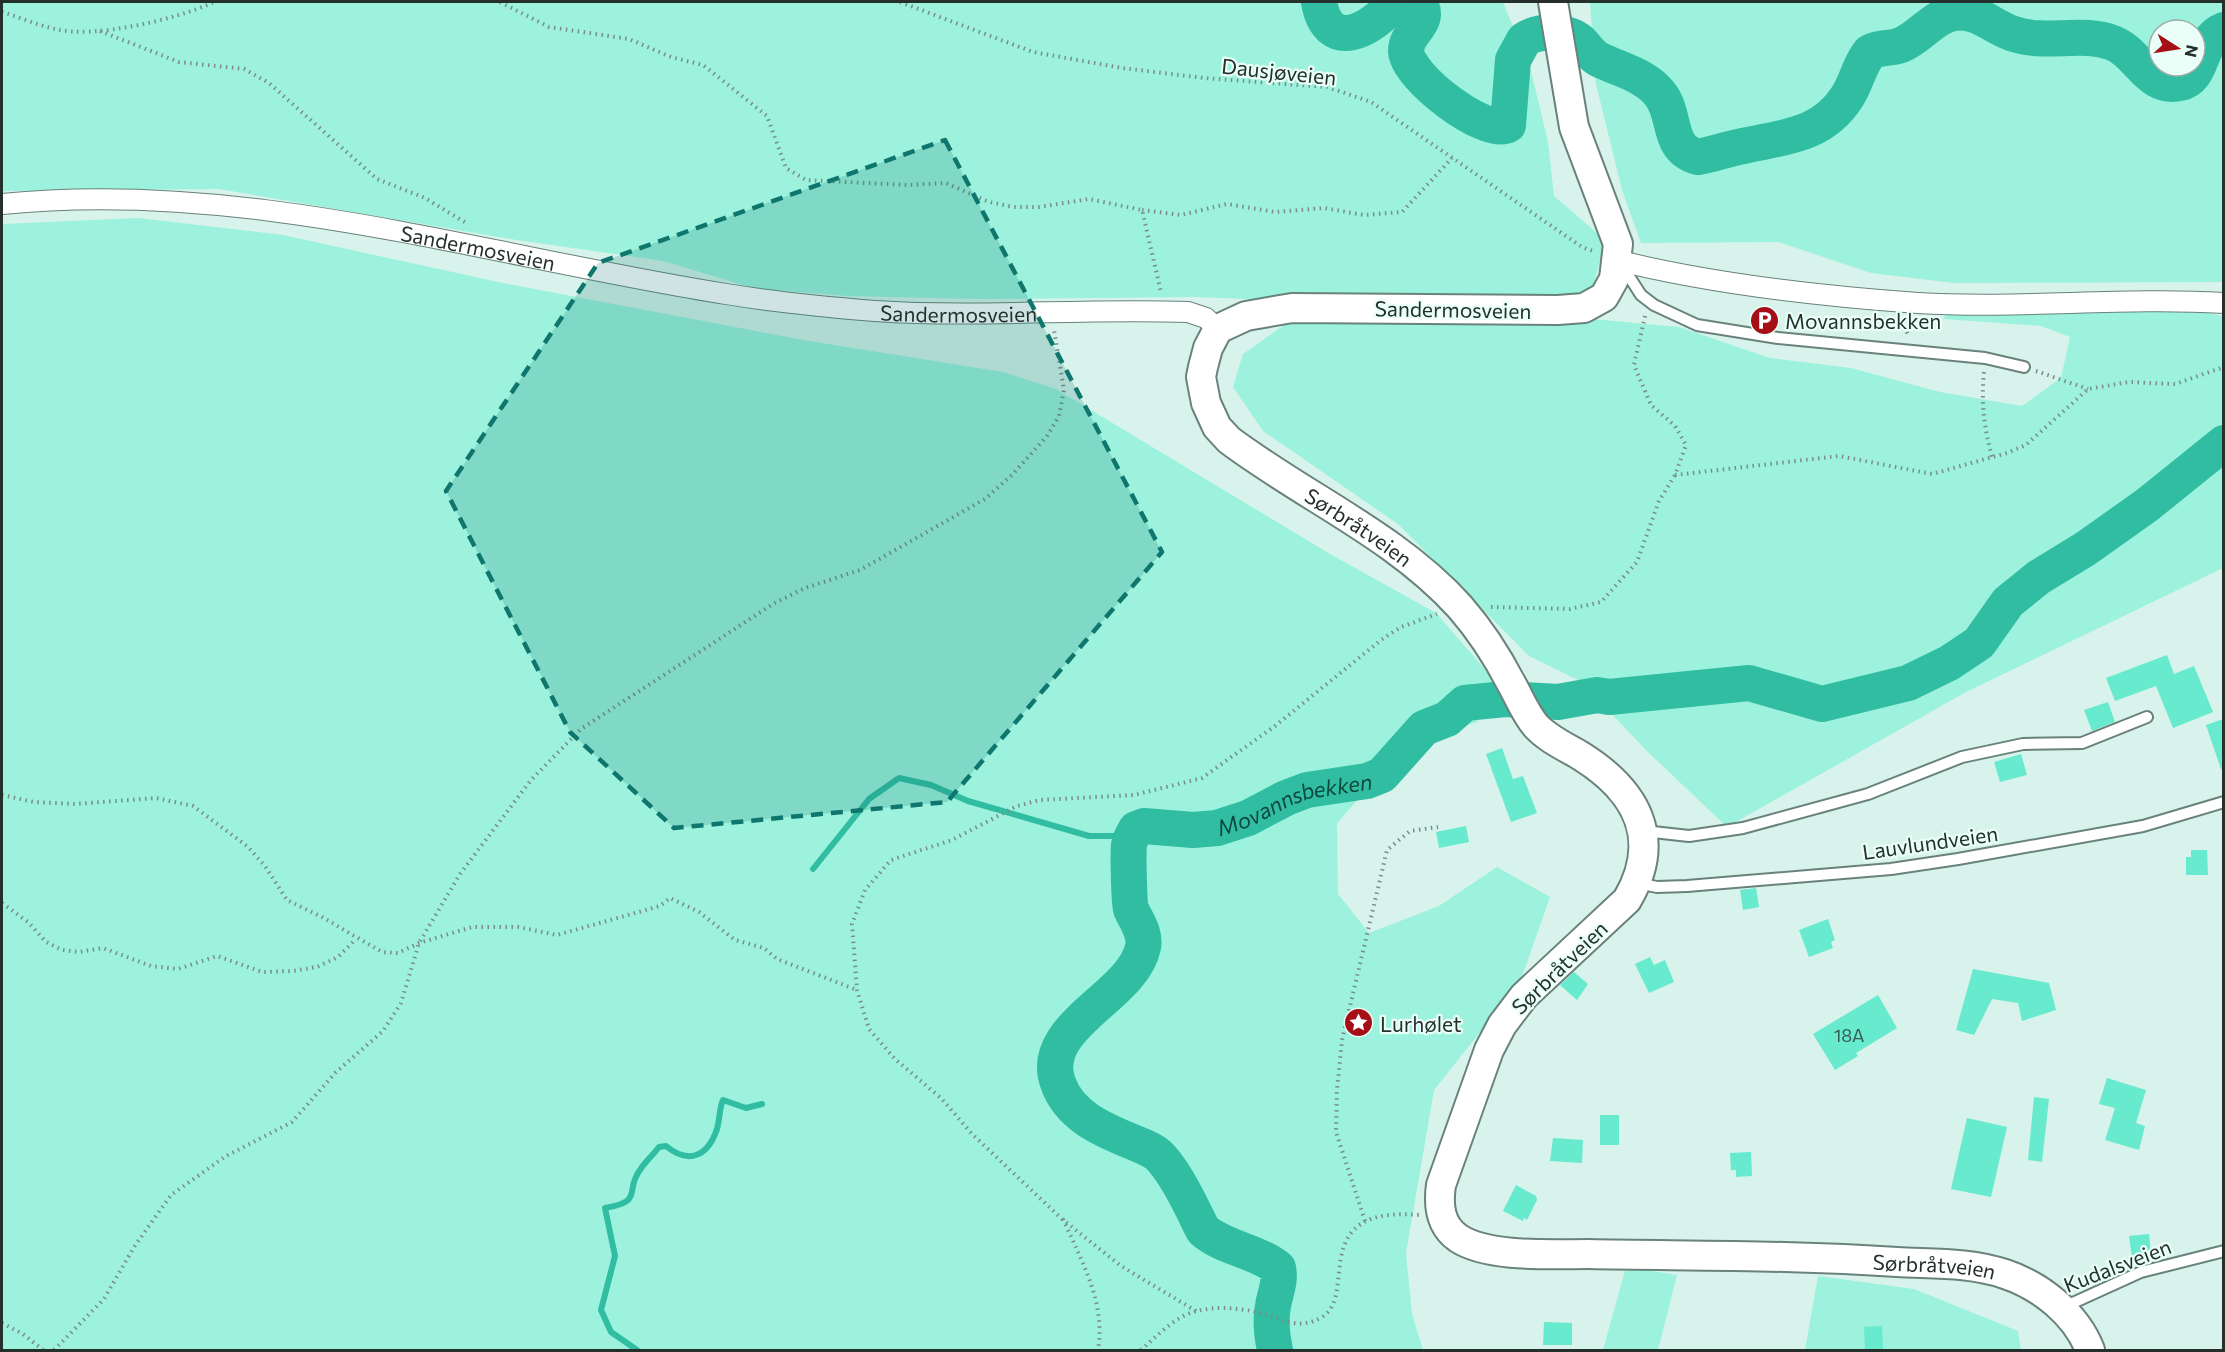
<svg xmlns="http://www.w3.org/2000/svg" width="2225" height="1352" font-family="Commissioner,sans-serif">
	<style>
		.green { fill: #9cf2dc; fill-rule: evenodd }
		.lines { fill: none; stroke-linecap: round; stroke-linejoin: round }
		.stream { stroke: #30bda2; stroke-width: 6 }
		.river { stroke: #30bda2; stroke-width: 36 }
		.building { fill: #67eacd }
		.lane-casing { stroke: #69827b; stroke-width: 14 }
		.street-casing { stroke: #69827b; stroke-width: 22 }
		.secondary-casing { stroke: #69827b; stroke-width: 32 }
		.path { stroke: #7a8d88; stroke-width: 4; stroke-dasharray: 1.5 4.5; stroke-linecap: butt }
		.lane { stroke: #fff; stroke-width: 10 }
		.street { stroke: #fff; stroke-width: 20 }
		.secondary { stroke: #fff; stroke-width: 28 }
		.marked { fill: #0f766e; fill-opacity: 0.2; stroke: #0f766e; stroke-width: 4.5; stroke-dasharray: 12 8; stroke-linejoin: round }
		.labels { text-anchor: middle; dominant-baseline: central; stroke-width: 4.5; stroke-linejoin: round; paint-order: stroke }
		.number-label { font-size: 18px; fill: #365e55 }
		.street-label { font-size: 21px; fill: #25302d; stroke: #e9fff8 }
		.poi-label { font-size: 21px; fill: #25302d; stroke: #e9fff8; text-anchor: start }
		.water-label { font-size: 22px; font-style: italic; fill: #0d483c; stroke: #e9fff8 }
	</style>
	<rect width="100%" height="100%" fill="#d7f3eb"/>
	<!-- green -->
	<g class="green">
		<polygon points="2,2 1503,2 1531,71 1548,142 1554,196 1605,240 1593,287 1571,300 1272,300 1195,297 980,299 847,296 753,288 663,261 510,239 219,189 2,191"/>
		<path d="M1590,2H2223V282L1954,283L1871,273L1779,242L1641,243L1622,190L1596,84ZM2159,30H2195V66H2159Z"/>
		<polygon points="138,218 283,235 498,282 803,340 1003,372 1056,389 1330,554 1436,613 1496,682 1477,722 1407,744 1337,823 1338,894 1369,933 1439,906 1497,867 1550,897 1520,982 1434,1090 1406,1253 1412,1314 1423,1350 2,1350 2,224"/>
		<polygon points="1951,306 2176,306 2223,316 2223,568 1966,692 1727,827 1648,752 1580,681 1529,656 1398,524 1263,431 1233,387 1243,354 1290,321 1581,318 1679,327 1770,358 1851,368 1940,392 2022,406 2061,378 2070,337 2041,326 1943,319"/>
		<polygon points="1626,1267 1677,1275 1658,1350 1603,1350"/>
		<polygon points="1818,1276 1914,1289 2018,1331 2021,1350 1805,1350"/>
	</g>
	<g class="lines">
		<!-- stream -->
		<g class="stream">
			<polyline points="813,869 869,799 899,778 931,785 968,801 1089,836 1132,836"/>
			<path d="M637,1350L611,1332L601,1310L615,1256L605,1208C645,1201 624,1191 640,1170C645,1162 653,1155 659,1147L666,1146C689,1165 708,1156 717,1129C720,1119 719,1109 723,1100L746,1108L762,1104"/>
		</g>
		<!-- river -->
		<g class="river">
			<path d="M1319,2C1328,54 1372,31 1394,2"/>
			<path d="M1419,2C1433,24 1406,30 1406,51C1407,77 1486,137 1508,125L1513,60L1524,40C1537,30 1567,30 1580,41C1587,48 1591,56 1600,60C1621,70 1645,75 1660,94C1677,115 1666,149 1698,157C1713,154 1728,149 1743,146C1784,137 1822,136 1847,97C1857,82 1859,65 1870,52C1880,47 1891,49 1901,45C1921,37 1933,16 1955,13C1977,9 1994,28 2014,34C2046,45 2081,31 2113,43C2139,53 2148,90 2180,83C2205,78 2197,41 2224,30"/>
			<path id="s1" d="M1275,1350C1272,1336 1270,1321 1273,1306C1275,1293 1281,1282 1278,1268C1257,1251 1223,1248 1203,1230C1192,1208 1178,1177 1162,1159C1155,1150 1144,1147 1135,1143C1104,1130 1070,1117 1058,1083C1037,1026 1133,997 1143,947C1146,933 1136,921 1131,909C1129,903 1128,853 1129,845C1130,839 1133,834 1136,829L1144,826L1193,830L1217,828L1248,818L1286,798L1307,790L1367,781L1382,775L1424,728L1447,719L1465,703L1505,699L1558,702L1597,695L1609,697L1749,683L1822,704L1908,683L1949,663L1979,643L2008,602L2039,577L2085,549L2147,505L2224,443"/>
		</g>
	</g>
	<!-- building -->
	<g class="building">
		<polygon points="2167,655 2174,674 2194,666 2213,712 2173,728 2156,686 2115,701 2106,678"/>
		<polygon points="2108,702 2115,722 2092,731 2084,710"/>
		<polygon points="2223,719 2223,769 2221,769 2206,725"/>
		<polygon points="1502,748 1513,779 1523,776 1537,813 1511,822 1486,754"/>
		<polygon points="2021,754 2027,775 2000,782 1994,762"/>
		<polygon points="1466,826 1469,842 1439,848 1436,832"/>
		<polygon points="2191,850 2207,850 2208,875 2186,875 2186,857 2191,857"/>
		<polygon points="1756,888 1759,907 1743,910 1740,890"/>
		<polygon points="1828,919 1835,940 1831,942 1833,948 1809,957 1799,930"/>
		<polygon points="1650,957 1654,965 1665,960 1674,982 1649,993 1635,964"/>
		<polygon points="1973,969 2049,983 2056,1010 2022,1021 2018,1003 1992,999 1974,1035 1956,1030"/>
		<polygon points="1574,972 1588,984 1577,1000 1560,985"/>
		<polygon points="1878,995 1897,1028 1856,1053 1858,1056 1835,1070 1813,1034"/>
		<polygon points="2107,1078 2146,1090 2136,1123 2145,1126 2139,1150 2105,1140 2115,1108 2099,1104"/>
		<polygon points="2034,1097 2049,1099 2042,1162 2028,1160"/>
		<rect x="1600" y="1115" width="19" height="30"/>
		<polygon points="1967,1118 2007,1127 1991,1197 1951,1189"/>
		<polygon points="1553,1138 1583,1140 1582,1163 1550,1161"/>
		<polygon points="1751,1152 1752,1176 1736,1177 1736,1170 1731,1170 1730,1153"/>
		<polygon points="1516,1185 1536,1196 1537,1200 1527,1220 1524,1218 1523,1221 1503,1211"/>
		<polygon points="2149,1234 2151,1255 2132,1257 2129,1236"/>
		<polygon points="1544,1322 1572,1323 1572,1345 1543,1345"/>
		<polygon points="1882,1326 1883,1349 1865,1350 1864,1327"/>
	</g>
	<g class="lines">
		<defs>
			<g id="lane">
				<polyline points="1621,264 1641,295 1654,305 1697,325 1778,338 1985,358 2024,367"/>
				<polyline points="1644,831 1689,836 1743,828 1868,794 1962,757 2023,744 2082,743 2147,717"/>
				<polyline points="1637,883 1657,887 1687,886 1891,869 1958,859 2143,826 2224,802"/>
				<polyline points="2064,1307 2141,1272 2224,1251"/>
			</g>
			<g id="street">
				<path id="s2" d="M2,204C247,179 486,256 726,294C775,302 826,307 875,311C979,318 1084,308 1188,312L1206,318L1218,329"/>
				<path d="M1616,260C1712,284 1819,296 1918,303C2020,309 2122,297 2224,303"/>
			</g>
			<g id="secondary">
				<path id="s3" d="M1553,2L1574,127L1618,244L1614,279L1604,297L1584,308L1558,310L1292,308L1246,316L1218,329L1208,348L1203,367L1201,377L1206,403L1217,427L1229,440C1305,497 1396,536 1460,607C1480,630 1497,656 1511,683C1519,697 1525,713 1536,726C1548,739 1566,747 1581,756C1637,791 1663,839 1627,900L1524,996L1502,1025L1489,1050L1441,1185C1438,1206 1440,1225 1458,1238C1488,1258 1552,1254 1588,1254C1691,1256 1794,1255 1897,1262C1932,1264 1970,1262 2005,1274C2041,1286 2076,1314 2090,1350"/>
			</g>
		</defs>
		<!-- lane casing -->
		<use href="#lane" class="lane-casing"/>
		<!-- street casing -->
		<use href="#street" class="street-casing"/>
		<!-- secondary casing -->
		<use href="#secondary" class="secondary-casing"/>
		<!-- path -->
		<g class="path">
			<polyline points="500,2 549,27 629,39 671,57 703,65 767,116 786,168 806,180 907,185 946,183 989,202 1013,207 1039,207 1089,199 1142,210 1161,292"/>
			<polyline points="900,2 1033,52 1122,68 1204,78 1327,87 1371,102 1582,247 1593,251"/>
			<path d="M2,12C19,17 37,25 55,29C94,39 178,19 214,2"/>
			<polyline points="100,31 179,62 244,69 269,83 377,179 425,198 468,224"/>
			<polyline points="1142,210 1181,215 1227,204 1275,212 1324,208 1364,215 1402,212 1452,158"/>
			<polyline points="1902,321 1909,337"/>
			<polyline points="2036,371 2088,389"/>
			<path d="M1984,372C1981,403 1984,427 1992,457"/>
			<polyline points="1675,475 1839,456 1932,474 2007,453 2026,445 2088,389 2129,382 2175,384 2224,367"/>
			<polyline points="1491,607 1570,609 1601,602 1637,562 1659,501 1675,475 1686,445 1675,426 1651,405 1634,365 1645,316"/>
			<polyline points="2,795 34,802 75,804 156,798 193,806 247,846 265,866 287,900 322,917 382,952 398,953 419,943 472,927 518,927 557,935 660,906 670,898 699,912 735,940 764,948 777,959 857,990"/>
			<polyline points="2,903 28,922 46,942 62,950 79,952 103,948 151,966 178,969 217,956 262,972 293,971 317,967 338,957 356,939"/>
			<path d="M1063,1219C1082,1262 1106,1303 1098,1350"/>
			<polyline points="1365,1221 1336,1132 1337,1090 1342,1040 1387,850 1410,831 1438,827"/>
			<polyline points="1196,1311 1121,1266 1062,1219 972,1134 942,1099 895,1059 869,1029 857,990 852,924 865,890 891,860 952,840 1017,806 1040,800 1134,795 1202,778 1275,726 1381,640 1401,627 1437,614"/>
			<polyline points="2,1323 23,1334 43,1350"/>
			<polyline points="54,1350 104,1299 134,1247 171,1195 226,1156 292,1122 335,1073 383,1031 401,1003 419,943 460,874 531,780 581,729 773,604 805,588 860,570 985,499 1012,475 1047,436 1059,416 1064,390 1054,330"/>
			<path d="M1141,1350C1157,1336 1175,1316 1197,1311C1215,1306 1238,1308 1256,1312C1280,1317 1297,1332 1322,1317C1359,1295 1305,1205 1420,1215"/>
		</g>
		<!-- lane -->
		<use href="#lane" class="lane"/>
		<!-- street -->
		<use href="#street" class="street"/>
		<!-- secondary -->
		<use href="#secondary" class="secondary"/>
	</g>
	<!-- marked area -->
	<path class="marked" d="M945,140L1162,552L947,802L674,828L570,732L446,491L598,263Z"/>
	<!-- icons -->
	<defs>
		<symbol id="parking-disc" viewBox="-11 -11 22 22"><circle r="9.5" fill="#a60f18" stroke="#e9fff8"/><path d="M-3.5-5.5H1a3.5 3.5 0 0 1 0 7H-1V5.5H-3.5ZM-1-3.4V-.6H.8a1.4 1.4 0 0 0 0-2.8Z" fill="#fff"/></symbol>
		<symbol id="sight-disc" viewBox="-11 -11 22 22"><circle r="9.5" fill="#a60f18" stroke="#e9fff8"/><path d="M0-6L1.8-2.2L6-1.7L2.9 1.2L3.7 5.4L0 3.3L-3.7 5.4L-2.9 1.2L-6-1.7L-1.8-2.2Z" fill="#fff"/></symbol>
	</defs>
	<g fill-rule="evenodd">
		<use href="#parking-disc" x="1748" y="304" width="33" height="33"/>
		<use href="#sight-disc" x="1342" y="1006" width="33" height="33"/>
	</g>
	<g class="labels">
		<!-- number labels -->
		<g class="number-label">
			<text x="1849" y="1035">18A</text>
		</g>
		<!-- street labels -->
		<g class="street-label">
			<text transform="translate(1279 71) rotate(6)">Dausjøveien</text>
			<text stroke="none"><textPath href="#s2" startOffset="480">Sandermosveien</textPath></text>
			<text transform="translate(1453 309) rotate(1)">Sandermosveien</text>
			<text stroke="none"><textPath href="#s2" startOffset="966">Sandermosveien</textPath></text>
			<text stroke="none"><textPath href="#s3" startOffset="978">Sørbråtveien</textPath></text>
			<text transform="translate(1930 842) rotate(-8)">Lauvlundveien</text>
			<text transform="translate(1559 967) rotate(-44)">Sørbråtveien</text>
			<text transform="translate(2117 1265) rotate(-21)">Kudalsveien</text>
			<text stroke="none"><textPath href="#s3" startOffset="2362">Sørbråtveien</textPath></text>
		</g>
		<!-- poi labels -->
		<g class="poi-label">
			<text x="1785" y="320">Movannsbekken</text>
			<text x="1380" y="1023">Lurhølet</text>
		</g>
		<!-- water labels -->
		<g class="water-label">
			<text stroke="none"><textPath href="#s1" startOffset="837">Movannsbekken</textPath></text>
		</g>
	</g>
	<!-- border -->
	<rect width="2225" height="1352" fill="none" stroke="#25302d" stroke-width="6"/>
	<!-- north arrow -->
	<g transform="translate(2177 48) rotate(102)"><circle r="28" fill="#e9fff8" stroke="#9baca7" stroke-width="1.5"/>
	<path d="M0-4.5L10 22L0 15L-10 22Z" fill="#a60f18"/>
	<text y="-9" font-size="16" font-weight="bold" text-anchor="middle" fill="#25302d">N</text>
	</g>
</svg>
